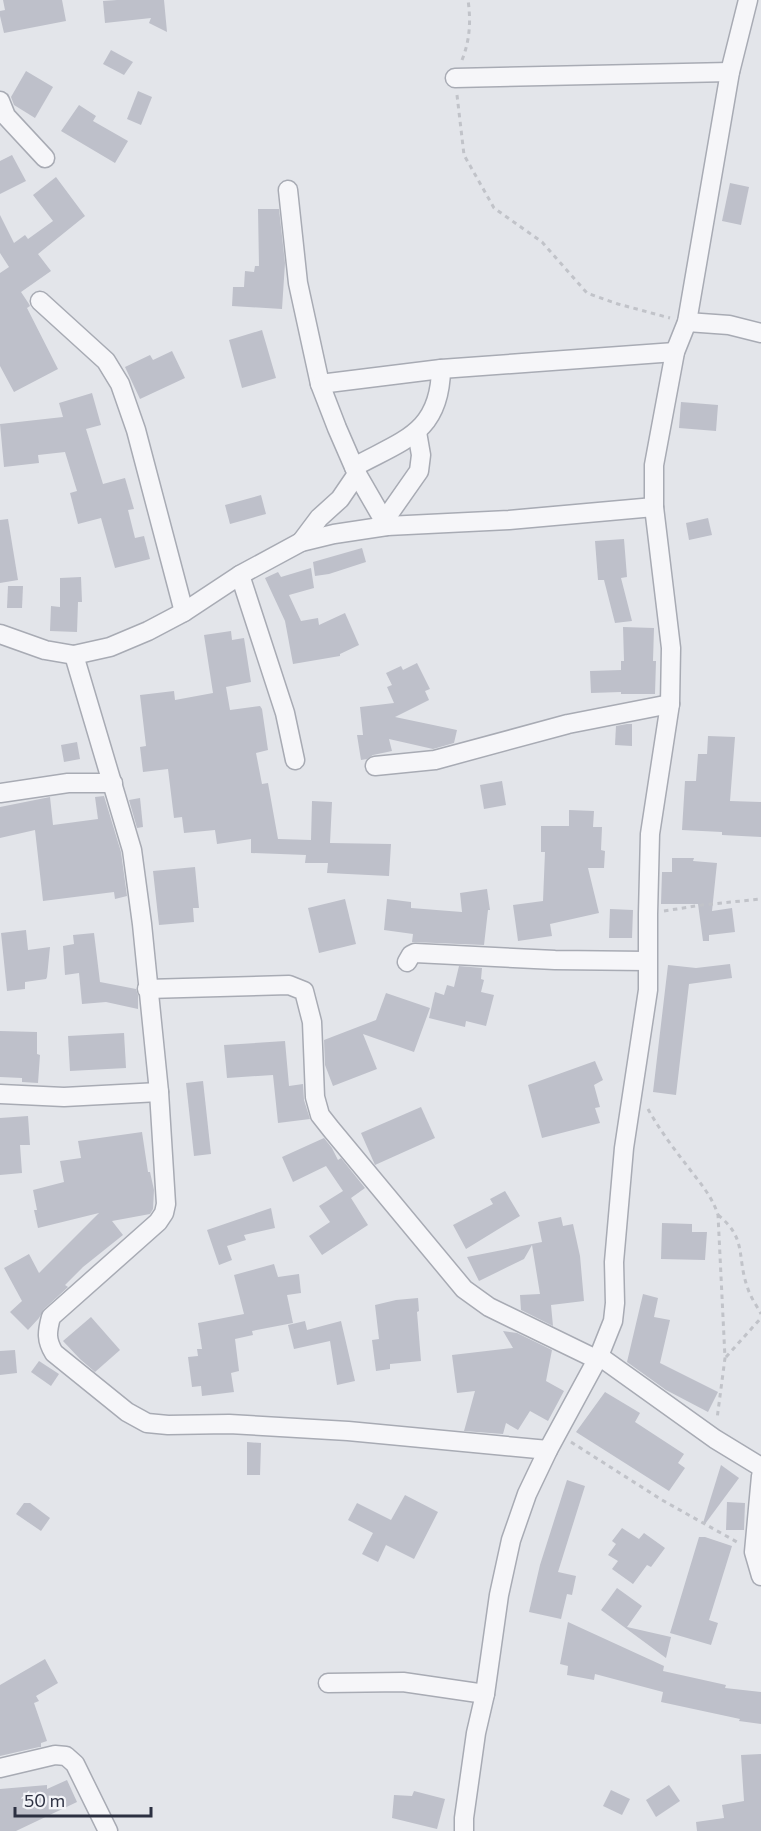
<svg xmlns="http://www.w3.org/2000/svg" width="761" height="1831" font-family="Commissioner,sans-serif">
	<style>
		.building { fill: #bec0ca }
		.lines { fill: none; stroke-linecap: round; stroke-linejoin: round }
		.minor-casing { stroke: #a8abb4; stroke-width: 21 }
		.path { stroke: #c1c3c9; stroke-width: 3; stroke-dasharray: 4.5 4.5; stroke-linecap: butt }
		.minor { stroke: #f6f6f9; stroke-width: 18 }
	</style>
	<rect width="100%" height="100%" fill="#e3e5ea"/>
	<!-- building -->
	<g class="building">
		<polygon points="3,0 62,0 66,21 4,33 0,16 0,11 5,10"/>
		<polygon points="117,0 164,0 167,32 149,23 151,18 105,23 103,1"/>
		<polygon points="111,50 133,62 124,75 103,64"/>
		<polygon points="26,71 53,87 35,118 14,105 11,97"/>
		<polygon points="138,91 152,97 141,125 127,119"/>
		<polygon points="79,105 96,116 93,121 128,141 115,163 61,131"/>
		<polygon points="12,155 26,181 0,194 0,161"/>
		<polygon points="56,177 85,216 38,254 51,271 21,292 29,304 30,306 27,308 58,369 14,392 0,366 0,273 9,267 0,253 0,215 14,243 25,235 28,239 53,221 33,195"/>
		<polygon points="730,183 749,187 741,225 722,221"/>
		<polygon points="258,209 279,209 285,263 282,309 232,306 233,287 244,287 245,271 254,272 255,266 259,266"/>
		<polygon points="262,330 276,378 242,388 229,340"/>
		<polygon points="172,351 185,378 140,399 125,367 150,355 153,360"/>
		<polygon points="92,393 101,425 86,429 103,484 125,478 134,509 128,510 135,538 144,536 150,559 115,568 101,518 78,524 70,493 77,491 65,452 38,455 39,463 4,467 0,424 63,417 59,403"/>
		<polygon points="681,402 718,405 716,431 679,428"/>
		<polygon points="261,495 266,514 230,524 225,505"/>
		<polygon points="708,518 712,535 689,540 686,523"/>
		<polygon points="8,519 18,580 0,583 0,520"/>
		<polygon points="624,539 627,577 621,578 632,621 615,623 604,580 598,580 595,541"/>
		<polygon points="362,548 366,562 329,574 315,576 313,562"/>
		<polygon points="311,568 314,588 289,595 301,621 318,618 319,625 345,613 359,645 340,654 340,656 293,664 285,621 265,578 278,572 281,577"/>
		<polygon points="81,577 82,602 78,602 77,632 50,631 51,606 60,607 60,578"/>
		<polygon points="8,586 23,586 22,608 7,608"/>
		<polygon points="623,627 654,628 653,661 656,661 655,694 621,694 621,692 591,693 590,671 621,670 621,661 624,661"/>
		<polygon points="231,631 232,640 244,638 251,682 226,687 230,710 260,706 262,709 268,750 256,753 262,784 268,783 278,839 311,840 312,801 332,802 330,843 391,844 389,876 327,873 328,863 305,863 306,855 251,853 251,839 217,844 215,830 184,833 182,817 174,818 168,769 143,772 140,747 146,746 140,695 174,691 175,700 213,693 204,635"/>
		<polygon points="417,663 430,689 425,691 429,700 395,717 457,730 454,743 433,749 389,739 392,751 373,755 367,759 361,760 357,735 363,735 360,707 394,703 387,687 392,685 386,673 401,666 403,670"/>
		<polygon points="627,724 632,724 632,746 615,745 616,726"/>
		<polygon points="708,736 735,737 730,801 761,802 761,837 722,835 722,832 682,830 685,781 696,781 698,754 707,754"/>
		<polygon points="77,742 80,759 64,762 61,745"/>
		<polygon points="502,781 506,805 484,809 480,785"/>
		<polygon points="104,796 121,852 127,896 115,899 114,892 43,901 35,830 0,838 0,807 50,797 53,825 98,819 95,797"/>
		<polygon points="140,798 143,827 137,828 129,800"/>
		<polygon points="569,810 594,811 593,827 602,827 601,850 605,851 604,868 588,868 599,913 550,924 552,936 518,941 513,905 543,901 545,852 541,852 541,826 569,826"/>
		<polygon points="672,858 694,858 693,861 717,863 712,911 732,908 735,932 709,935 709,941 703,941 698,904 661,904 662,872 672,872"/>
		<polygon points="195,867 199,908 193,908 194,922 159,925 153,871"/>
		<polygon points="487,889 490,910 488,910 484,945 412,942 413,934 384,930 387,899 411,902 411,908 462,912 460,893"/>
		<polygon points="345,899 356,944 319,953 308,908"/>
		<polygon points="610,909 633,910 632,938 609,938"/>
		<polygon points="26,930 28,950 50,947 47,977 46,979 25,982 25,989 7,991 1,933"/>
		<polygon points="94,933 100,982 136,989 138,995 138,1009 106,1002 82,1004 79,973 65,975 63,946 74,944 73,935"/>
		<polygon points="730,964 732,978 689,984 676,1095 653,1092 668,965 696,968"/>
		<polygon points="459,966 482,968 481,979 484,980 481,992 494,995 486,1026 466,1021 465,1027 429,1018 435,992 444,995 447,985 454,987"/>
		<polygon points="386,993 430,1008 414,1052 363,1034 377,1069 333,1086 325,1065 324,1040 376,1020"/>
		<polygon points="0,1031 37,1032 37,1054 40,1055 38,1083 22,1082 22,1078 0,1077"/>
		<polygon points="124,1033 126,1068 70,1071 68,1036"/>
		<polygon points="285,1041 289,1086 303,1084 304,1100 310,1119 278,1123 273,1075 227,1078 224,1045"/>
		<polygon points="595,1061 603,1080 594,1085 600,1107 595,1108 600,1123 542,1138 528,1085"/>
		<polygon points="203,1081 211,1154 194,1156 186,1083"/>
		<polygon points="421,1107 435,1138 375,1165 361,1133"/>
		<polygon points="28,1116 30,1145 20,1145 22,1173 0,1175 0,1118"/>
		<polygon points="142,1132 148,1172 150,1172 154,1190 153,1209 150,1214 112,1221 123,1235 83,1267 65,1285 68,1287 44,1309 39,1318 28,1330 10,1312 22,1301 4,1268 29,1254 39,1273 99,1213 38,1228 34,1210 37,1210 33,1190 64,1182 60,1161 81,1158 78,1141"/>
		<polygon points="324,1138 332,1148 338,1160 341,1158 365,1188 351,1198 368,1225 322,1255 309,1236 330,1222 319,1206 343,1191 326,1166 293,1182 282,1157"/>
		<polygon points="505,1191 520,1216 466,1249 453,1225 493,1204 490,1199"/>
		<polygon points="271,1208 275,1228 244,1235 246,1240 227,1246 232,1260 219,1265 207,1230"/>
		<polygon points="561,1217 563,1226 573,1224 580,1256 584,1301 551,1305 553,1326 521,1310 520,1295 540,1294 532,1245 524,1259 479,1281 467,1257 542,1242 538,1222"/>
		<polygon points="662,1223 692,1224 692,1232 707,1232 705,1260 661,1259"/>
		<polygon points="274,1264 278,1277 299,1274 301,1293 287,1295 293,1323 252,1331 253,1335 235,1339 239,1371 231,1373 234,1392 202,1396 201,1386 192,1387 188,1357 198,1356 197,1349 202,1349 198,1323 244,1314 234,1275"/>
		<polygon points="643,1294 658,1298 654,1317 670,1320 660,1363 718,1392 708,1412 666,1390 627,1362"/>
		<polygon points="418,1298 419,1311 417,1312 421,1361 390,1364 390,1369 376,1371 372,1340 379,1339 375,1305 396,1300"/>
		<polygon points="91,1317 120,1350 95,1372 80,1359 63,1341"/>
		<polygon points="305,1321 307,1330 341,1321 355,1381 337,1385 330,1341 294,1349 288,1325"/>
		<polygon points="503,1331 517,1333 552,1350 546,1381 564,1391 548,1421 530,1411 518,1430 506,1423 503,1434 464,1431 475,1391 457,1393 452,1355 513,1348"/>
		<polygon points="15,1350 17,1373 0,1375 0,1351"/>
		<polygon points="39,1361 59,1374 51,1386 31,1372"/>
		<polygon points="605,1392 640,1413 635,1422 684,1454 678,1463 685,1468 669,1491 576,1432"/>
		<polygon points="247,1442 261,1443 260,1475 247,1475"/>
		<polygon points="721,1465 739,1478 705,1524 703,1523"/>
		<polygon points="567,1480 585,1486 558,1572 576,1576 572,1595 567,1594 561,1619 529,1612 540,1565"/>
		<polygon points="405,1495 438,1512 414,1559 386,1545 378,1562 362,1554 373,1533 348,1520 357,1503 391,1520"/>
		<polygon points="727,1502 745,1503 744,1530 726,1530"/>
		<polygon points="24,1503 30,1503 50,1518 41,1531 16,1514"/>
		<polygon points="622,1528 639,1539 644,1533 665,1548 651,1567 647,1565 633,1584 612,1569 618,1561 608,1555 616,1544 612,1541"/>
		<polygon points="699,1537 705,1537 732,1546 709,1620 718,1623 711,1645 670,1633"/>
		<polygon points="617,1588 642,1606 627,1627 671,1637 666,1658 601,1610"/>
		<polygon points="568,1622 664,1666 663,1671 726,1685 725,1688 761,1692 761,1724 739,1721 740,1719 661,1702 663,1692 595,1674 594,1680 567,1675 568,1666 560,1664"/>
		<polygon points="45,1659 58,1683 36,1696 39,1701 34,1703 47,1741 41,1743 41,1747 39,1747 0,1756 0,1685"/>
		<polygon points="761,1754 761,1831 697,1831 696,1822 724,1818 722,1805 744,1801 741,1755"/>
		<polygon points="67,1780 77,1802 16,1831 0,1831 0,1789 47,1785 47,1789"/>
		<polygon points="669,1785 680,1801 656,1817 646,1800"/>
		<polygon points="611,1790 630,1799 622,1815 603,1806"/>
		<polygon points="414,1791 445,1799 437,1829 392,1818 394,1795 412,1796"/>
	</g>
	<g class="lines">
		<defs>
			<g id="minor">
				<polyline points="455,78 730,72"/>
				<polyline points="0,101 6,116 45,158"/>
				<polyline points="288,190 298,283 320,384 337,428 357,474 387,526"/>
				<polyline points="40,301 106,361 120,384 136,430 184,612"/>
				<polyline points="687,322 729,325 761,333"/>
				<polyline points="320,384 441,369 675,352"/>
				<path d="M354,467C403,440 440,433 441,369"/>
				<polyline points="384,521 419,471 421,455 417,432"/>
				<polyline points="301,542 319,518 340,499 357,474"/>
				<polyline points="240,575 285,713 295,760"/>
				<polyline points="0,634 45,650 74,655 110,647 148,631 184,612 240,575 301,542 334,534 387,526 509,520 654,507"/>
				<path d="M74,655L132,850L142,924L159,1092L166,1204L164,1213L158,1222L51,1317C47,1332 46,1340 54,1353L127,1412L147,1423L168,1425L229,1424L348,1431L548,1450"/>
				<polyline points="375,766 435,760 568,724 670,704"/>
				<polyline points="0,793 68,783 113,783"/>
				<polyline points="407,962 411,955 415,953 555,960 647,961"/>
				<polyline points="147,989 289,985 304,991 312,1022 315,1097 320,1115 331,1129 464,1289 489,1307 598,1360"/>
				<polyline points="0,1094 64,1097 159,1092"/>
				<polyline points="599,1356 715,1439 761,1467"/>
				<polyline points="761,1476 754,1552 761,1576"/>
				<polyline points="328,1683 403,1682 485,1694"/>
				<polyline points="0,1768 55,1755 66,1756 75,1764 108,1831"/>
				<polyline points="464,1831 464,1818 476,1733 485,1694 499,1595 511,1540 527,1494 548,1450 599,1356 613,1321 615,1303 614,1262 624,1148 648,990 648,914 650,834 670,704 671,648 654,507 654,465 675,352 687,322 730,72 748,0"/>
			</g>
		</defs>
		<!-- minor casing -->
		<use href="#minor" class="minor-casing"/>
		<!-- path -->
		<g class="path">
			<path d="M462,60C470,40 471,21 468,0"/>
			<polyline points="457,95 464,155 494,208 542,242 587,293 618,304 670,318"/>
			<polyline points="664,911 702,905 761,899"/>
			<path d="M648,1109C659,1129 674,1149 688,1167C700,1183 712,1196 718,1215L725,1358L717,1419"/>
			<path d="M718,1215C748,1239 736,1257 748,1289C751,1298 757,1306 761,1314"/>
			<polyline points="726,1357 761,1318"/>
			<polyline points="571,1442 662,1500 737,1542"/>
		</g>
		<!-- minor -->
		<use href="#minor" class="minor"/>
	</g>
	<!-- scale -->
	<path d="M15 1807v9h136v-9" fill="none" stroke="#2c3041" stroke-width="3"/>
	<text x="24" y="1807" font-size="18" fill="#2c3041" stroke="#f3f4f8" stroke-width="4.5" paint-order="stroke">50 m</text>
</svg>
